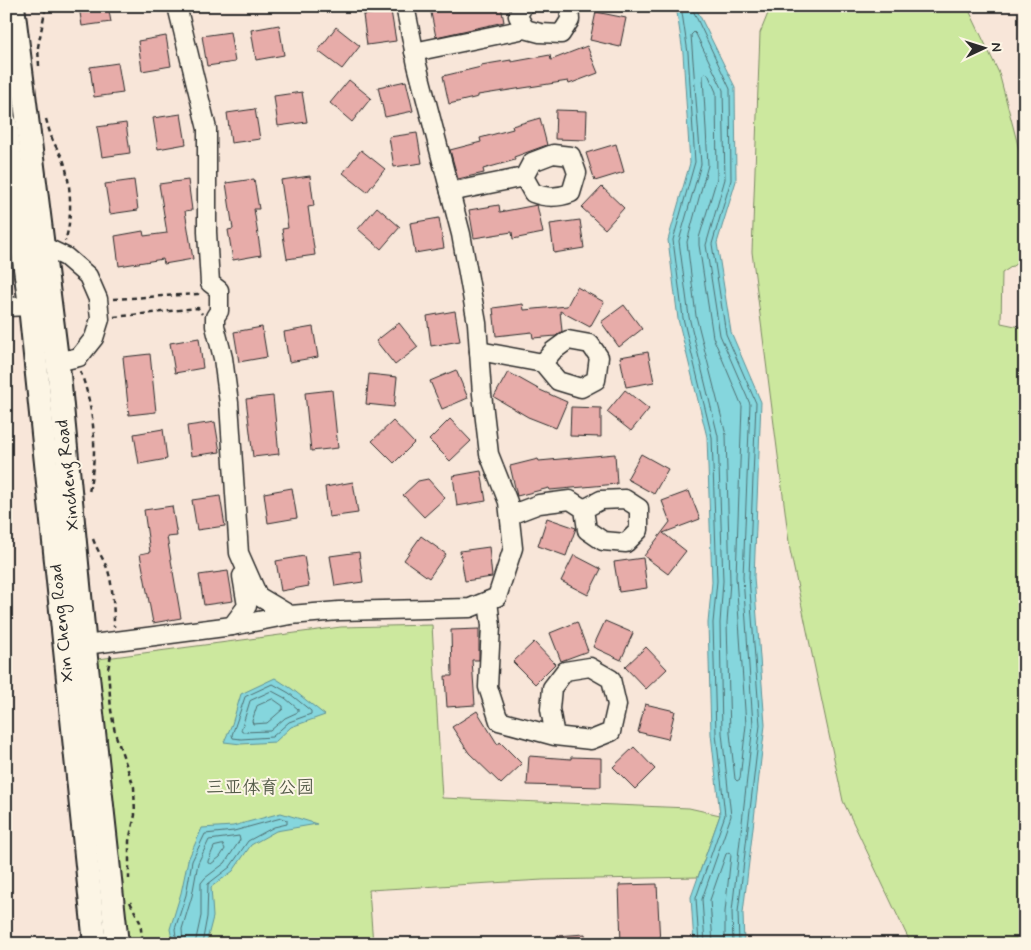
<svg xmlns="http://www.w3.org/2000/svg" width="1031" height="950" font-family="Mynerve,'LXGW WenKai TC',sans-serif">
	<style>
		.green { fill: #cce89e; stroke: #7c8a64 }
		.water { fill: #85d6dd; stroke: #619296 }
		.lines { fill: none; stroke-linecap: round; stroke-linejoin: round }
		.shore { stroke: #4f6f72; stroke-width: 1 }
		.building { fill: #e7aca9; stroke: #2b2b2b }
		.minor-casing { stroke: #2b2b2b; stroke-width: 21 }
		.major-casing { stroke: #2b2b2b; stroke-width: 26 }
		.path { stroke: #2b2b2b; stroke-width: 2.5; stroke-dasharray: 5 4; stroke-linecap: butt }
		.minor { stroke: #fcf5e5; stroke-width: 18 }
		.major { stroke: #fcf5e5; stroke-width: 22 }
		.labels { text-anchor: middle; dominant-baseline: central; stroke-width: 4; stroke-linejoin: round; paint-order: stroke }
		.street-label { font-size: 18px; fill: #2b2b2b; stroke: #fcf5e5 }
		.park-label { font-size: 18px; fill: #535a48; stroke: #fcf5e5 }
	</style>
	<rect width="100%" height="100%" fill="#f8e6d9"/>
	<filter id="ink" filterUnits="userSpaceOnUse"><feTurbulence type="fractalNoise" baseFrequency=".02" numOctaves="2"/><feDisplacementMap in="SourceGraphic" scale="10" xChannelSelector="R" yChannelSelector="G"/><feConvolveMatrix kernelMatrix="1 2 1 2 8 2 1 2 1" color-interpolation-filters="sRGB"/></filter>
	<g filter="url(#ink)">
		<!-- green -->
		<g class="green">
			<polygon points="771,6 967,6 999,73 1025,172 1025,258 1002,273 1001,323 1025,328 1025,944 911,944 843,801 790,550 752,252 760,33"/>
			<polygon points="432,625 442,798 689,808 720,815 698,877 543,880 369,890 373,944 126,944 116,856 98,659 341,627"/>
		</g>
		<!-- water -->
		<g class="water">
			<polygon points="676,6 695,6 735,87 736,181 717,243 731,332 761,402 754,577 765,725 743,913 744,944 694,944 691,897 720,815 711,734 708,623 712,582 707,437 678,319 668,240 690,163 683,53"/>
			<polygon points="275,678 292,689 325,715 291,727 275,742 241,744 224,742 232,724 241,694"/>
			<polygon points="281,813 317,824 276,831 251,845 233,871 211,887 213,917 206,944 173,944 170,929 181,893 188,860 202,828 233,826"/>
		</g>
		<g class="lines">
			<!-- shore -->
			<g class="shore">
				<polyline points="681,6 688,53 695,162 673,240 683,318 712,437 717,581 713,623 716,734 725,815 696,898 699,944"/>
				<polyline points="691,6 730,89 731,180 712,244 726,334 756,403 749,577 760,725 738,912 739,944"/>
				<polygon points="705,73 708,74 716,92 717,178 699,238 699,245 713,337 742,406 736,577 746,725 740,779 737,781 735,779 730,733 727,623 730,581 726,435 696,316 687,242 708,165 703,76"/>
				<polygon points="273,684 289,693 311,711 311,714 289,722 272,737 241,739 233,738 232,735 245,697"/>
				<polygon points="272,691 285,698 298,709 298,712 285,718 270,731 242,732 241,730 250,701"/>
				<polygon points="273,699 283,706 283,709 267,723 253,724 252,721 257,706"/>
				<polygon points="223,845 225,849 220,857 211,864 208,863 208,861 214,847"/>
				<polyline points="177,944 175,929 186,895 192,861 205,834 234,831 281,818 287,820 287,824 274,827 248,841 230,867 208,884 207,917 202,944"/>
				<polyline points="183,944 182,929 192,896 198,863 209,840 239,836 240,840 225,863 205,878 201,883 201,916 195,944"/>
				<polyline points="705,944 702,899 731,816 722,733 720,623 723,581 718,436 689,317 679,241 701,164 691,35 694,32 696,34 723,90 725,179 706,245 720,335 750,404 743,577 753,725 732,911 733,944"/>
				<polyline points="713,944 710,900 726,854 729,852 731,855 725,912 725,944"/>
			</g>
		</g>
		<!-- building -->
		<g class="building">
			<polygon points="79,6 108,6 111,22 82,26"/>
			<polygon points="439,6 501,6 504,22 436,37 430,8"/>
			<polygon points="391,11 396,41 367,45 363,15"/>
			<polygon points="596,12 626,18 620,47 590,40"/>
			<polygon points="279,25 284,55 256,60 251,30"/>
			<polygon points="336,27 360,46 342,69 318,51"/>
			<polygon points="230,32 235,62 207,66 202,36"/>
			<polygon points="166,36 171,66 142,71 138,41"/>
			<polygon points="587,46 598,73 569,84 568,81 478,95 478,97 449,104 443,76 481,67 481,65 511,60 511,62 550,55 551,60"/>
			<polygon points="118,63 123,93 94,97 90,67"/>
			<polygon points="349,80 371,98 352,122 330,103"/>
			<polygon points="406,81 413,111 385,117 378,87"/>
			<polygon points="302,92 307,122 278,126 274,96"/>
			<polygon points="255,109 260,139 231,143 227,113"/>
			<polygon points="556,110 587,111 586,140 555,139"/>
			<polygon points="181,114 186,144 158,149 153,118"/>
			<polygon points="540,118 547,145 514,157 515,160 483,169 484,173 458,179 450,150 481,142 480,138 513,129 512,126"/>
			<polygon points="126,123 130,153 102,157 97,127"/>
			<polygon points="417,133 422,163 394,167 389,137"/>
			<polygon points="616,144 624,172 595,181 586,153"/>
			<polygon points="361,150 385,169 367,192 343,173"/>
			<polygon points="310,176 314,206 308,207 315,255 287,259 282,229 288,228 281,180"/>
			<polygon points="254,179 259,209 254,209 261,255 233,260 228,230 233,229 226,183"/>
			<polygon points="134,180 138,210 110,214 105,184"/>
			<polygon points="188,180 192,210 185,211 193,259 164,264 163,259 119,266 115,236 143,231 144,236 167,233 159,184"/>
			<polygon points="602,187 624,208 605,229 582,208"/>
			<polygon points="499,205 500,212 537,205 543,233 513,239 512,232 474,238 469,210"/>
			<polygon points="377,207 400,227 381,249 358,229"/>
			<polygon points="439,218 444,248 415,253 410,223"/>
			<polygon points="580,220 584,248 554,253 550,224"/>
			<polygon points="577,287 604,302 590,327 560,311 562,331 556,336 533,338 532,332 496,336 493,308 523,304 524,310 567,306"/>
			<polygon points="624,305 642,329 619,347 601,322"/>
			<polygon points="455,311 460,341 431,346 427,316"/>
			<polygon points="399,323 418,347 395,365 376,341"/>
			<polygon points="262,327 267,357 239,362 234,332"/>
			<polygon points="313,327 318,357 289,362 284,332"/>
			<polygon points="199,338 203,368 175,373 170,343"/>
			<polygon points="648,352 654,382 626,387 620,357"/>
			<polygon points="150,354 156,412 129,415 123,357"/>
			<polygon points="456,370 468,398 442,409 430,381"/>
			<polygon points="508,372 540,390 567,402 556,428 528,417 494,397"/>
			<polygon points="369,374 397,377 394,407 366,404"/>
			<polygon points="332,390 338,448 311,451 305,393"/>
			<polygon points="625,390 649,409 631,431 607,412"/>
			<polygon points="273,396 279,454 253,457 246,399"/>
			<polygon points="571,407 601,408 601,437 570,436"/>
			<polygon points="450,419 471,441 450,461 429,440"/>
			<polygon points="393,421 414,443 394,463 372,441"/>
			<polygon points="215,422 220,452 191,456 187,426"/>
			<polygon points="163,429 167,459 139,464 134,434"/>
			<polygon points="615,454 617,484 550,490 549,488 517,496 510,466 538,459 539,461"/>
			<polygon points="641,454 668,469 654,494 627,479"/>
			<polygon points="481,471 486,501 457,506 453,476"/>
			<polygon points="428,479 445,498 424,517 403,495 418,481"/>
			<polygon points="353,482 358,513 329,517 325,487"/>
			<polygon points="292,488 297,518 268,523 264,493"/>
			<polygon points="689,491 700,519 663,533 686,551 668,574 644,556 670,522 662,501"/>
			<polygon points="220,496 225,526 197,530 192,500"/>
			<polygon points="172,506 177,536 167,537 181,618 153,623 140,554 150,552 144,510"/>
			<polygon points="547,518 576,528 566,556 538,546"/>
			<polygon points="421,536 446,554 429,578 404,560"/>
			<polygon points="489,547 492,577 465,581 460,551"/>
			<polygon points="359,552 363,582 335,586 330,556"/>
			<polygon points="574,555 601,569 588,595 561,581"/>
			<polygon points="304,556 309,586 281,591 276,561"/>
			<polygon points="643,558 647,588 619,592 614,562"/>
			<polygon points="228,571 233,601 204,605 199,575"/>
			<polygon points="605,621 633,633 621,660 593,647"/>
			<polygon points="577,622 588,651 561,661 550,633"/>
			<polygon points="479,629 479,660 472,660 475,705 447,707 445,676 452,676 451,630"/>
			<polygon points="534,642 555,664 535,684 513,662"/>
			<polygon points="646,647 667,669 646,689 625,667"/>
			<polygon points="645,704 675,711 668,739 638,732"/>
			<polygon points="477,711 498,745 500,742 522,764 501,784 469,753 452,727"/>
			<polygon points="634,747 655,769 635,789 613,767"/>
			<polygon points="529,756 571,759 571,757 601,758 601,787 527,785"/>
			<polygon points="657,884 660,944 621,944 619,885"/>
			<polygon points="585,934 586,944 556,944 556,936"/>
		</g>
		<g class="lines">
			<defs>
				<g id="minor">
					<polyline points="177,6 207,129 207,232 210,283 219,290 219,311 215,317 215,326 223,358 229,403 239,553 258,596 290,615 339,611 470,608 497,597 513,548 508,502 489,454 482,394 477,323 461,234 417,65 405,6"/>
					<polyline points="523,6 518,16 525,29"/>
					<polyline points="414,52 525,29 540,33 561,34 570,20 569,6"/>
					<path d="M450,192L524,177L532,162L553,154L571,156L577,173L571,193C558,198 546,198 533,193L524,177"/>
					<polyline points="43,246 66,257 88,276 98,299 100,319 94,338 79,357 57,362"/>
					<polyline points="6,307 30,306"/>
					<polyline points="479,351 543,363 558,381 581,388 596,380 599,357 590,344 568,340 553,351 543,363"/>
					<polyline points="510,515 539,504 570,500 584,509 587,530 603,541 626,543 639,530 639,508 625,499 601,500 584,509"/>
					<polyline points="488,601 491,626 488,687 499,721 555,736 591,740 611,732 617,705 611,679 590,667 565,671 552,688 550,709 555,736"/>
					<polyline points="232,626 247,606 242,576"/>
					<polyline points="85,645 232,626 290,615"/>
				</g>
				<g id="major">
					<polyline points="13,6 59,375 86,658 117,944"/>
					<polyline points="6,124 30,306 95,944"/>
				</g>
			</defs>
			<!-- minor casing -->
			<use href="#minor" class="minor-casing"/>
			<!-- major casing -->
			<use href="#major" class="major-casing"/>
			<!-- path -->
			<g class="path">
				<polyline points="39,66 38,47 46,6"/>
				<path d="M46,119C48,126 50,134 53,141C56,147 60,153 63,159C71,181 73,219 65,241"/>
				<polyline points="113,299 198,294 198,292"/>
				<polyline points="114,317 198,308 202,314"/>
				<path d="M80,371C89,392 95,427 94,450C94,465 91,479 89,493"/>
				<path d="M93,539C97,550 103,558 107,568C113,583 114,611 114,627"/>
				<polyline points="111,655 108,669 111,710 115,733 134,787 135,815 129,841 129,879"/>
				<polyline points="130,902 140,922 143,944"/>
			</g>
			<!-- minor -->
			<use href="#minor" class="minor"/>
			<!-- major -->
			<use href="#major" class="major"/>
		</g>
	</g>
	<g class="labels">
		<!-- street labels -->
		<g class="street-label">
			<text transform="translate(68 475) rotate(-96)">Xincheng Road</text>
			<text transform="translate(62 623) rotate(-96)">Xin Cheng Road</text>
		</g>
		<!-- park labels -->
		<g class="park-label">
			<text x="260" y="788">三亚体育公园</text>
		</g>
	</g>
	<!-- margin -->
	<rect width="1031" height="950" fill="none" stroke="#fcf5e5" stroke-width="25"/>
	<rect x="12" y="12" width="1006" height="925" fill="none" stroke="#2b2b2b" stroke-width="2" filter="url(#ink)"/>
	<!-- north arrow -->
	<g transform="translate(984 48) rotate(86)" stroke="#fcf5e5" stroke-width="4" paint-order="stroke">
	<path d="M0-4L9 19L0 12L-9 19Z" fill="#2b2b2b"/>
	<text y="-8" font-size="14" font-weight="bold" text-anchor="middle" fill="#2b2b2b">N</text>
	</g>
</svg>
